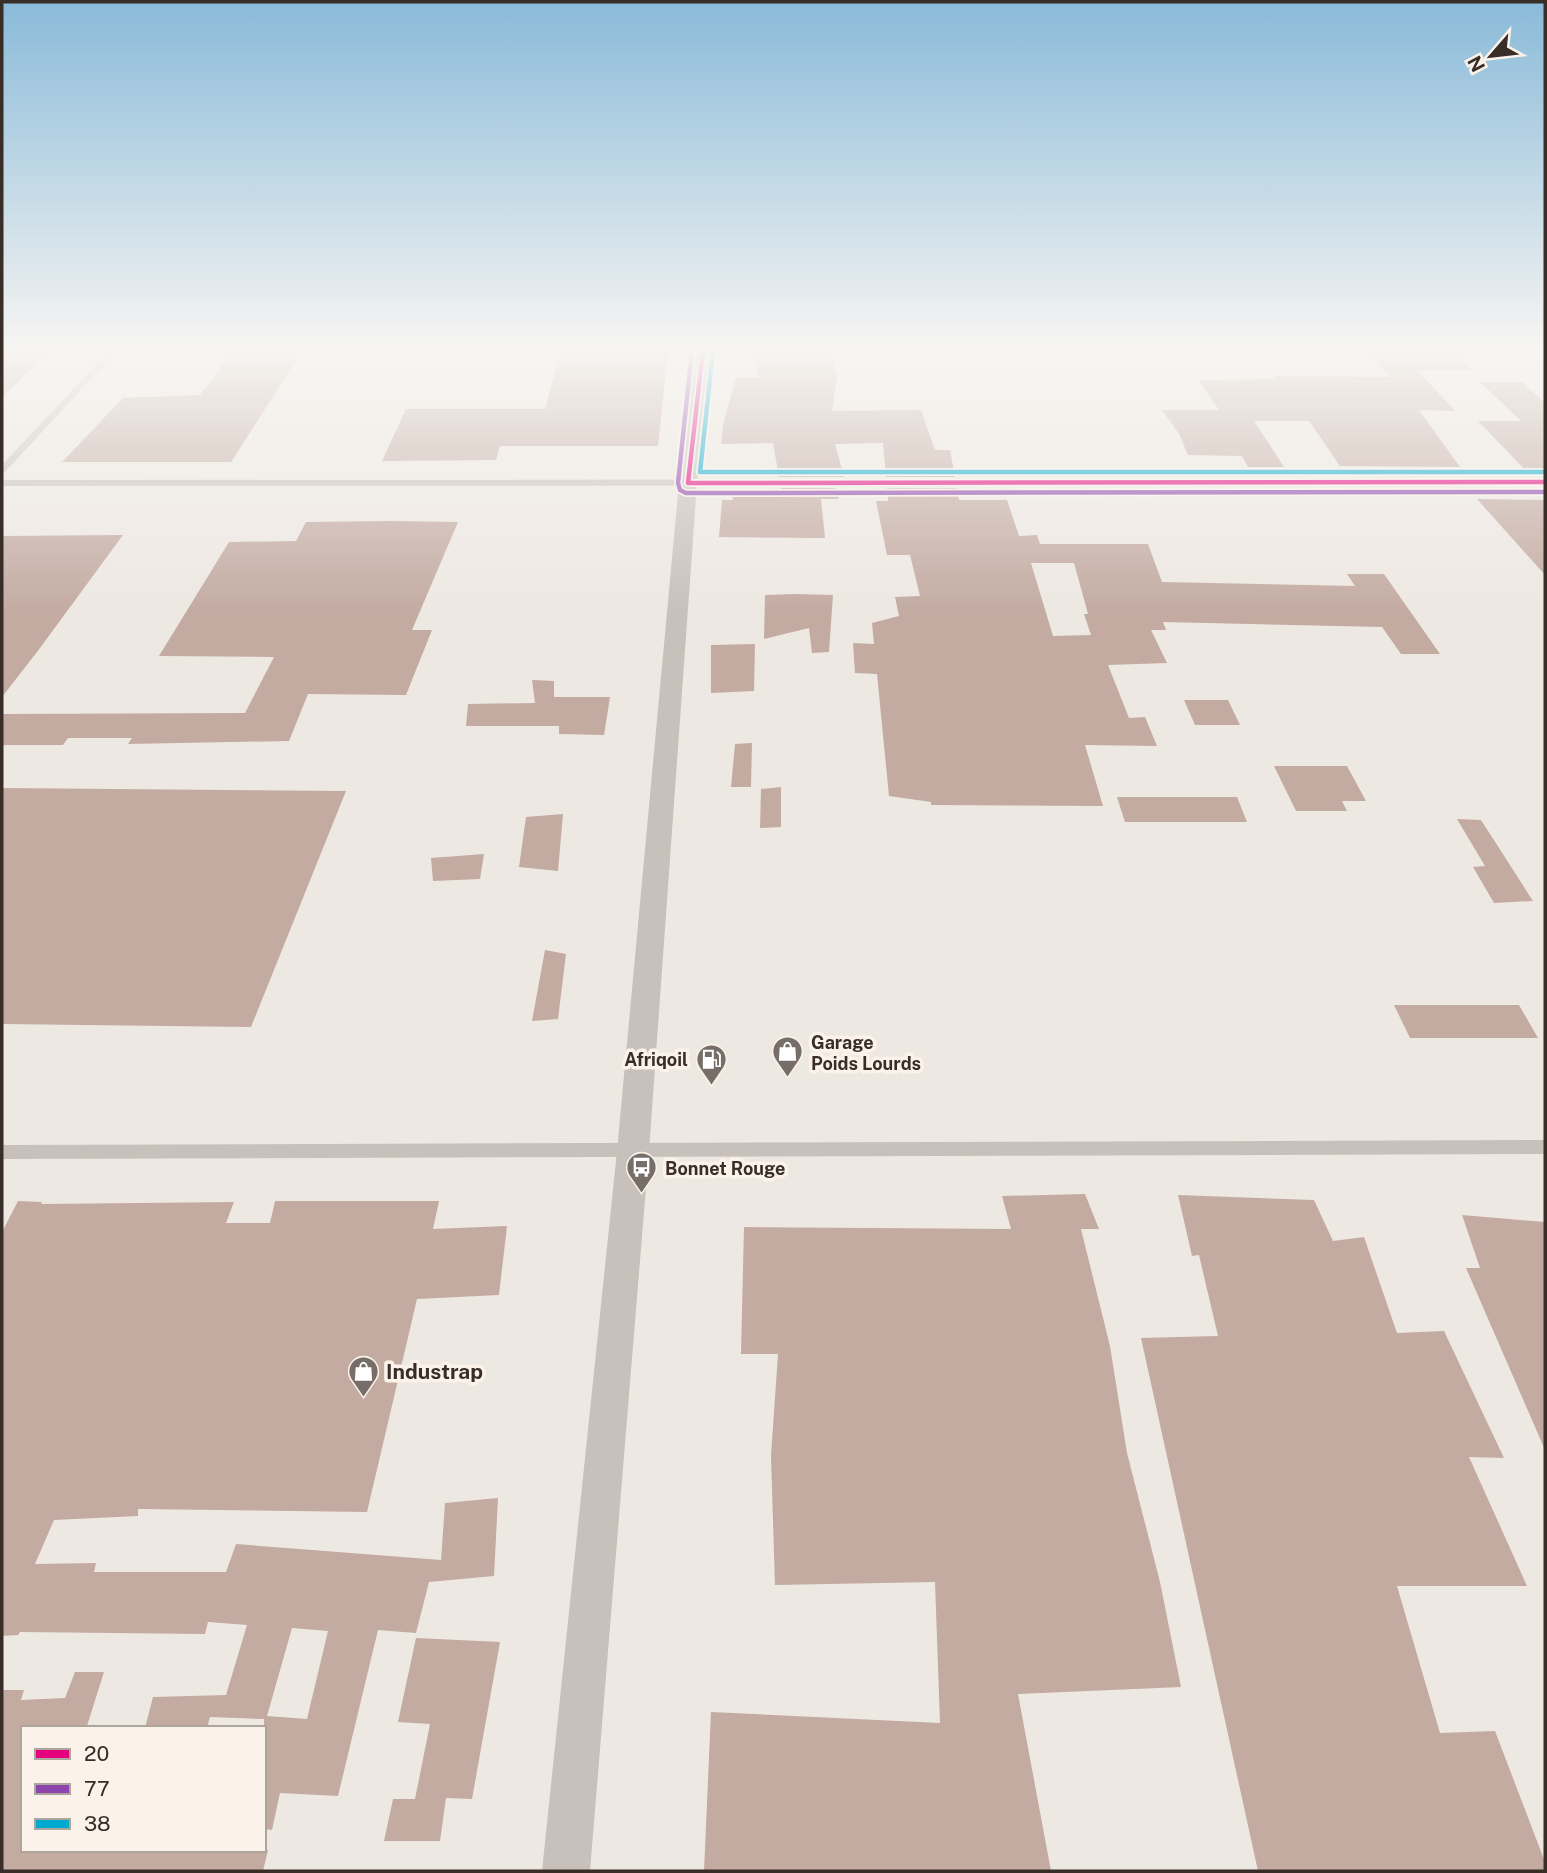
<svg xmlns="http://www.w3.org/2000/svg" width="1547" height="1873" font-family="'Public Sans',sans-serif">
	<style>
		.building { fill: #c3aba2; fill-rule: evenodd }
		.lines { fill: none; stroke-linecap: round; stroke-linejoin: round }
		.lane { fill: #c8c0ba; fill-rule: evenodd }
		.street { fill: #c8c0ba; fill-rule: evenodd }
		.bus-1-casing { stroke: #fbf3e9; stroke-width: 8 }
		.bus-2-casing { stroke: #fbf3e9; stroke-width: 8 }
		.bus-3-casing { stroke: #fbf3e9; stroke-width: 8 }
		.bus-1 { stroke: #e5007d; stroke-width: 4.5 }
		.bus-2 { stroke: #8e44ad; stroke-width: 4.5 }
		.bus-3 { stroke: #00a9ce; stroke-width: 4.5 }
		.labels { text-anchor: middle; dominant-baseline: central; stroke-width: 7; stroke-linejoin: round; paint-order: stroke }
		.poi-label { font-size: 18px; font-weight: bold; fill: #392d28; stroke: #fbf3e9; text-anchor: start }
		.near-poi-label { font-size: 21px; font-weight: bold; fill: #392d28; stroke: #fbf3e9; text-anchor: start }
	</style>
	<rect width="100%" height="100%" fill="#eee8e2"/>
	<!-- building -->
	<g class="building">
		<polygon points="2,350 51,350 2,397"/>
		<polygon points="234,350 303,350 231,462 62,462 123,398 200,395"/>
		<polygon points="561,350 668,350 658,446 500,446 496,460 382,461 406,409 545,409"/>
		<polygon points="756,350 832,350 837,377 832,411 921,410 935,450 950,450 955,477 886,477 883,443 835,444 844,477 779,477 773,443 721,444 723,425 736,377 758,378"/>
		<polygon points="1367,350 1453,350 1472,370 1417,370 1455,411 1419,410 1460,467 1340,466 1309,421 1254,421 1284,467 1248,467 1242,456 1188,455 1179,434 1162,410 1219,410 1198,380 1276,379 1274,376 1390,377"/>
		<polygon points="1480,382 1522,382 1545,403 1545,476 1531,476 1478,421 1521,421"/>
		<polygon points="781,488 835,488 839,499 821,499 825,538 719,537 722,500 733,500 732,494 782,494"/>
		<path d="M887,488H957L959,500H1007L1019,536L1037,535L1040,544H1148L1162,582L1355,586L1347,574H1384L1440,654H1401L1382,627L1163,622L1166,630H1151L1167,663L1108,665L1129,718L1145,717L1157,746L1085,745L1103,806L931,805V802L889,796L877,674L855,673L853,643L874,644L872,623L899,616L895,597L920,596L910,555H887L876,501H888ZM1031,563H1074L1088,614H1084L1091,635L1053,636Z"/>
		<polygon points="1477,499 1545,500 1545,575"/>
		<polygon points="392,521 458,522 412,630 432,630 406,695 308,694 289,741 128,744 132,738 68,738 63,745 2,745 2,714 245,713 274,657 159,656 229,542 296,541 306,522"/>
		<polygon points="123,535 37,652 2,697 2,536"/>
		<polygon points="795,594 833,595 829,652 812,653 809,628 764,639 765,595"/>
		<polygon points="755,644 754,691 711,693 711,645"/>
		<polygon points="532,680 554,681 554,697 610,697 604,735 559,734 559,726 466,726 468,704 535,703"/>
		<polygon points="1184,700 1228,700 1240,725 1195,725"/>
		<polygon points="752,743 751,787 731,787 735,744"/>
		<polygon points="1274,766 1347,766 1366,801 1342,801 1347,811 1296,811"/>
		<polygon points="781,787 781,827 760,828 761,789"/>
		<polygon points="2,788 346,791 251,1027 2,1024"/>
		<polygon points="1117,797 1237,797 1247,822 1125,822"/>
		<polygon points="563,814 558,871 519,867 526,817"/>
		<polygon points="1457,819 1481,820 1533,901 1494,903 1473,867 1485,866"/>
		<polygon points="484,854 480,879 433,881 431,858"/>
		<polygon points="545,950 566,954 558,1019 532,1021"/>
		<polygon points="1394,1005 1519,1005 1538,1038 1410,1038"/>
		<polygon points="1085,1194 1099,1229 1081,1229 1110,1346 1127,1453 1160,1582 1181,1687 1018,1694 1051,1871 704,1871 711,1712 940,1723 935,1582 775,1585 771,1456 778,1354 741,1354 744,1227 1011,1229 1002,1196"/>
		<polygon points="1178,1195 1314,1200 1333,1241 1364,1237 1397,1333 1444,1331 1504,1458 1469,1457 1527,1586 1397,1586 1440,1733 1495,1731 1545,1862 1545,1871 1258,1871 1141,1338 1218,1336 1199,1255 1192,1256"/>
		<path d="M18,1201L42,1202L41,1204L234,1202L226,1223H270L275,1201H439L433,1229L507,1226L499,1295L417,1299L367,1512L138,1509V1516L54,1520L35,1564L96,1563L94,1572H226L236,1544L441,1560L445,1503L498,1498L494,1576L429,1582L416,1633L378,1630L338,1796L280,1793L272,1830L264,1829V1719L210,1717L207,1728H145L153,1697L226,1695L247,1625L208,1622L205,1634L20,1632L18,1635L2,1636V1232ZM292,1628L328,1631L307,1719L267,1716Z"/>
		<polygon points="1462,1215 1545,1222 1545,1450 1466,1268 1480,1268"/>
		<polygon points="416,1638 500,1642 472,1799 446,1798 440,1841 384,1841 393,1799 415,1799 430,1724 398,1722"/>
		<polygon points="75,1672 104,1672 87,1726 23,1728 23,1850 268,1850 263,1871 2,1871 2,1690 24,1690 21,1700 65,1698"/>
	</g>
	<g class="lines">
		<!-- lane -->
		<g class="lane">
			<polygon points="110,350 118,350 5,472 2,473 2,465"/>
			<polygon points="1545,479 1545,485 2,486 2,480"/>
			<polygon points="1545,1140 1545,1154 2,1159 2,1145"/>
		</g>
		<!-- street -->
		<polygon class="street" points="696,350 710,350 697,483 649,1151 590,1871 542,1871 617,1151 679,483"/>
		<defs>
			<polyline id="bus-1" points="703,350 688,483 1545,482"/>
			<polyline id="bus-2" points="692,350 678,483 680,490 686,493 1545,492"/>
			<polyline id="bus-3" points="713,351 700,472 1545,472"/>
		</defs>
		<!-- bus-1 casing -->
		<use href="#bus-1" class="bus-1-casing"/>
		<!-- bus-2 casing -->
		<use href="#bus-2" class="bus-2-casing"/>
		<!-- bus-3 casing -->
		<use href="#bus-3" class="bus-3-casing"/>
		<!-- bus-1 -->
		<use href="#bus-1" class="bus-1"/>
		<!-- bus-2 -->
		<use href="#bus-2" class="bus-2"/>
		<!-- bus-3 -->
		<use href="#bus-3" class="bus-3"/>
	</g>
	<!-- sky -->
	<linearGradient id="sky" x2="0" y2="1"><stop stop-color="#89bad9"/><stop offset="0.57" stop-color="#f7f5f2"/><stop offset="1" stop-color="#f7f5f2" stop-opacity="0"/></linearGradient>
	<rect width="1547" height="612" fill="url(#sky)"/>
	<!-- icons -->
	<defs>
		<symbol id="shop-pin" viewBox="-11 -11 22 30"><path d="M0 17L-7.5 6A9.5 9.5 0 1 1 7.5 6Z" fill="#786e69" stroke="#fbf3e9"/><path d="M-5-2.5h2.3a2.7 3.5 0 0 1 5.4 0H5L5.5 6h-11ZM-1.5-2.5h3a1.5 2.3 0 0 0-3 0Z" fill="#fff"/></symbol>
		<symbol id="fuel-pin" viewBox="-11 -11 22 30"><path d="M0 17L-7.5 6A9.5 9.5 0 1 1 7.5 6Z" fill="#786e69" stroke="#fbf3e9"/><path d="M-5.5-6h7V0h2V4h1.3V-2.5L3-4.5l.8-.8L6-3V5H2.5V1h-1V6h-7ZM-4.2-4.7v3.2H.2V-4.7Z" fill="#fff"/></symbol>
		<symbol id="bus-pin" viewBox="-11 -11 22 30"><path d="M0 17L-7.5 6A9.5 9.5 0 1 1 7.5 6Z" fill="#786e69" stroke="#fbf3e9"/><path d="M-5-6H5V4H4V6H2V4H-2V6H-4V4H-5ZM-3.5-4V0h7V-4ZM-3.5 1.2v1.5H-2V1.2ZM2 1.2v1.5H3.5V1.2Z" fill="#fff"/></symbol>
	</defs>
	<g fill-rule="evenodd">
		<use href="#shop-pin" x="770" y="1034" width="35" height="47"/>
		<use href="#fuel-pin" x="694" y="1042" width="35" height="47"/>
		<use href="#bus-pin" x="624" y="1150" width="35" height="47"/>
		<use href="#shop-pin" x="346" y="1354" width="35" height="47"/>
	</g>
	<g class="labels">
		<!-- poi labels -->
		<g class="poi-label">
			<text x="811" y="1042">Garage<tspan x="811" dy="21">Poids Lourds</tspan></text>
			<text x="688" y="1059" text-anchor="end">Afriqoil</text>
			<text x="665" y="1168">Bonnet Rouge</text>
		</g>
		<!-- near-poi labels -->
		<g class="near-poi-label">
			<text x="386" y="1371">Industrap</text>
		</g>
	</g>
	<!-- border -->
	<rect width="1547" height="1873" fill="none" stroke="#392d28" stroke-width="7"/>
	<!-- legend -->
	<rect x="21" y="1726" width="245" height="126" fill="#fbf3e9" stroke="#ada49c" stroke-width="2"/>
	<rect x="35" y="1749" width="35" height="10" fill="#e5007d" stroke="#ada49c" stroke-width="2"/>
	<text x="84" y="1761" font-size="21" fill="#392d28">20</text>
	<rect x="35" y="1784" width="35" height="10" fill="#8e44ad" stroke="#ada49c" stroke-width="2"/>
	<text x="84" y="1796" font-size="21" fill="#392d28">77</text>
	<rect x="35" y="1819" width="35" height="10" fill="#00a9ce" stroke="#ada49c" stroke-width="2"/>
	<text x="84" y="1831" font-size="21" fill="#392d28">38</text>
	<!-- north arrow -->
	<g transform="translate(1491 56) rotate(242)" stroke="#fbf3e9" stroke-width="5" paint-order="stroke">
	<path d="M0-5L12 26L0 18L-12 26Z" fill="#392d28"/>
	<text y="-10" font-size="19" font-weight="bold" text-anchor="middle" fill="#392d28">N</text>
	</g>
</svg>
